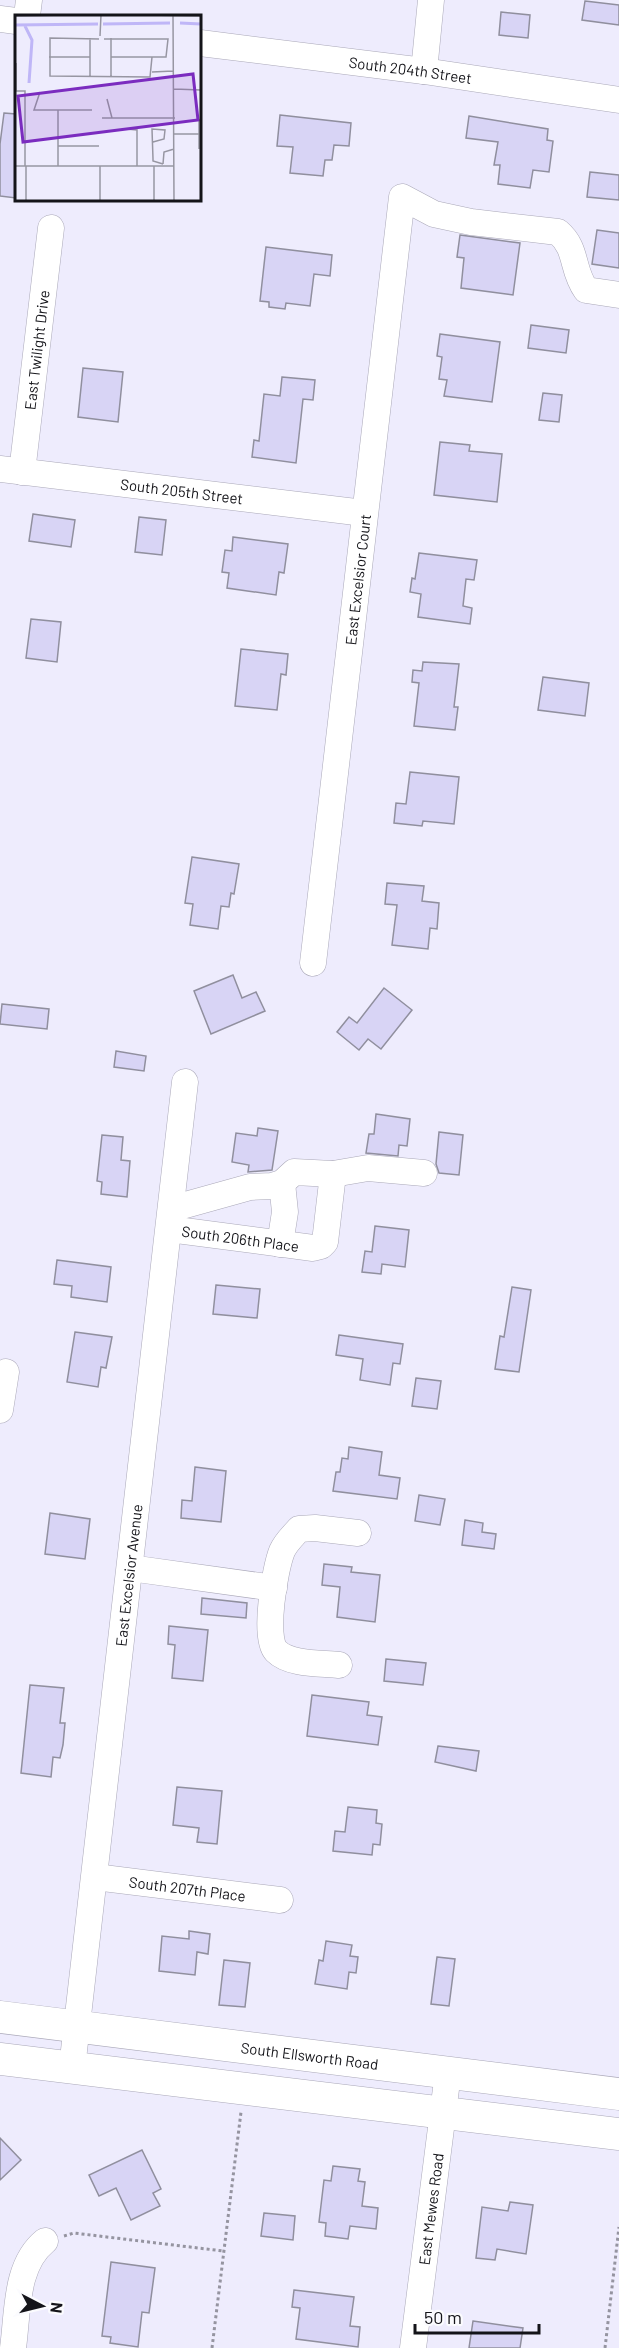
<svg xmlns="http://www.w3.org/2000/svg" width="619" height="2348" font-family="Barlow,sans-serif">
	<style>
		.building { fill: #d8d4f5; stroke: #908f9e; stroke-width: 1.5 }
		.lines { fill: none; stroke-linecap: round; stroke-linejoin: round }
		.minor-casing { stroke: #aaa8b8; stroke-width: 27 }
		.major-casing { stroke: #aaa8b8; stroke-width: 33 }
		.path { stroke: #9594a0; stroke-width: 3; stroke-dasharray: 3 3; stroke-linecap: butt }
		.minor { stroke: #fff; stroke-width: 26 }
		.major { stroke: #fff; stroke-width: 32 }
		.labels { text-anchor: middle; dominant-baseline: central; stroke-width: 5; stroke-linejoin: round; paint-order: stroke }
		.street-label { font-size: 15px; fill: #141419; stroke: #fbfbfe }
		.inset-river { fill: none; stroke: #bfb6f7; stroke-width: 3 }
		.inset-road { fill: none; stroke: #9796a2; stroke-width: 1.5 }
		.view { fill: #7b2cbf; fill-opacity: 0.15; stroke: #7b2cbf; stroke-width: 3 }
		.inset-edge { fill: none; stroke: #141419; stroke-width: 3 }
	</style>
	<rect width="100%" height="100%" fill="#eeecfd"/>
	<!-- building -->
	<g class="building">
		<polygon points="585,1 619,5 619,25 582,20"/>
		<polygon points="501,12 530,15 528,38 499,35"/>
		<polygon points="4,113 16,114 16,198 0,196 0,144"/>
		<polygon points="280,115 351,123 349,146 334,145 332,160 325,160 323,176 290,173 293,147 277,146"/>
		<polygon points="469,116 548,129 547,140 553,141 549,172 533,170 530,188 498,184 500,165 494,165 498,142 466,138"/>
		<polygon points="590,172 619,175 619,200 587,197"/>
		<polygon points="597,230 619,233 619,268 592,264"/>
		<polygon points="460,235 520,243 513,295 461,288 464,258 457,257"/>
		<polygon points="266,247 332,255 330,276 314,274 310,306 286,303 285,309 269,307 269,302 260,301"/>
		<polygon points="531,325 569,330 566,353 528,348"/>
		<polygon points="440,334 500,342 492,402 444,396 447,380 439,379 442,357 437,356"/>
		<polygon points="83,368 123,372 118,422 78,417"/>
		<polygon points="282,377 315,380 313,400 303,399 296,463 252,457 254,440 259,441 264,394 280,396"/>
		<polygon points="543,393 562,395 559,422 539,420"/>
		<polygon points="440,442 470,445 469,451 502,454 497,502 434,495"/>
		<polygon points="33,514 75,520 71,547 29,541"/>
		<polygon points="139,517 166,520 162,555 135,552"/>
		<polygon points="233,537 288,544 284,573 279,572 276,595 227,588 229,573 222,572 225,550 232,551"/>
		<polygon points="419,553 477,560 474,580 466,579 463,606 472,608 470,624 418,617 421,594 410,592 412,578 415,579"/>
		<polygon points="31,619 61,622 57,662 26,658"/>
		<polygon points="241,649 288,654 286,675 281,674 277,710 235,706"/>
		<polygon points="423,662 459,664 454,707 458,707 455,730 414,726 419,683 412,682 413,670 422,671"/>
		<polygon points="543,677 589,683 585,716 538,710"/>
		<polygon points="410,772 459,777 454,824 423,821 422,826 394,823 396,803 406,804"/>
		<polygon points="192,857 239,864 234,894 231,893 229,907 221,906 218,929 190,925 193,904 185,903"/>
		<polygon points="387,883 424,886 422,901 439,903 437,929 430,928 428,949 392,945 397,905 385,904"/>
		<polygon points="233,975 242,998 256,992 265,1011 211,1034 194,991"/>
		<polygon points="384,988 412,1010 381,1049 368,1039 359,1050 337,1032 349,1017 357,1023"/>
		<polygon points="2,1004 49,1009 47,1029 0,1024"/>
		<polygon points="116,1051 146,1056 144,1071 114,1067"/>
		<polygon points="376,1114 410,1119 407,1146 399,1145 398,1156 366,1153 369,1134 374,1134"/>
		<polygon points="258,1128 278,1131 272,1170 248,1172 249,1165 232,1162 236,1133 257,1136"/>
		<polygon points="439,1132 463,1135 459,1175 439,1173 436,1164"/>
		<polygon points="102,1135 123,1137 121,1160 130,1161 127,1197 101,1194 102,1182 97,1181"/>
		<polygon points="375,1226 409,1230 405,1267 382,1264 381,1274 362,1272 365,1251 372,1252"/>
		<polygon points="57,1260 111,1267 107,1302 71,1297 72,1286 54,1284"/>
		<polygon points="216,1285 260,1289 257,1318 213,1314"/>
		<polygon points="512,1287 531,1290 519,1372 495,1369 500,1336 504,1337"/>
		<polygon points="75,1332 112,1337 106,1368 101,1367 98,1387 67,1382"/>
		<polygon points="339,1335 403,1344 400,1364 393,1363 390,1385 360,1380 363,1359 336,1355"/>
		<polygon points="416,1378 441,1381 437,1409 412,1406"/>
		<polygon points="349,1447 382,1452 379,1475 400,1478 397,1499 333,1491 336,1472 340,1472 342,1458 348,1459"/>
		<polygon points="195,1467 226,1471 221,1522 181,1518 182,1500 192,1501"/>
		<polygon points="419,1495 445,1499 440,1525 415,1521"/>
		<polygon points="50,1513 90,1519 85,1559 45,1554"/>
		<polygon points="465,1520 483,1523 482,1532 496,1534 494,1549 462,1545"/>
		<polygon points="324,1564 352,1567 351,1572 380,1575 375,1622 337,1617 340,1587 322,1585"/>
		<polygon points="202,1598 247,1603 246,1618 201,1614"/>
		<polygon points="169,1626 208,1630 203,1681 172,1678 175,1645 168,1644"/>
		<polygon points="386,1659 426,1663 423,1685 384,1681"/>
		<polygon points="30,1685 64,1688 60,1723 65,1723 63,1745 60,1758 53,1757 51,1777 21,1773"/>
		<polygon points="312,1695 369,1702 367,1715 382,1717 378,1745 307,1736"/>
		<polygon points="438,1746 479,1751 476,1771 435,1762"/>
		<polygon points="177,1787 222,1791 217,1844 197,1842 199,1828 173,1825"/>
		<polygon points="348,1807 377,1810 376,1823 382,1824 380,1845 373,1844 372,1855 333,1851 335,1831 345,1832"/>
		<polygon points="189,1931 210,1934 208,1954 197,1952 195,1975 159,1971 162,1936 189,1939"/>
		<polygon points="326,1941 352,1945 350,1956 358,1957 356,1973 349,1972 347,1989 315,1984 319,1960 323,1961"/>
		<polygon points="437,1957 455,1959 449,2006 431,2004"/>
		<polygon points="224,1960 250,1963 245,2007 219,2005"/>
		<polygon points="0,2138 21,2160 0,2180"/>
		<polygon points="142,2150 161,2189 153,2193 160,2206 131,2220 116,2188 99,2196 89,2175"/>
		<polygon points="333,2166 360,2169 358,2181 365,2182 362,2206 378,2208 376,2229 350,2226 348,2239 325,2236 326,2223 319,2222 324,2180 331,2181"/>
		<polygon points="510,2202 533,2205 526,2254 497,2249 495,2260 476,2258 482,2207 508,2211"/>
		<polygon points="264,2213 295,2216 293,2240 261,2236"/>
		<polygon points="111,2262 155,2268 149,2313 142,2312 138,2347 110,2343 111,2337 102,2336"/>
		<polygon points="294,2290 354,2297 350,2326 360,2327 358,2347 296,2339 300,2308 292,2307"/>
		<polygon points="473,2321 523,2328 520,2348 469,2348"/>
	</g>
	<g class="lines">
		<defs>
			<g id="minor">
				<polyline points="27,16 29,0"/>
				<polyline points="0,19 16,21"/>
				<path id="s1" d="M200,43L424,71L619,100"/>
				<polyline points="424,71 431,0"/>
				<path id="s2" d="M0,469L364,513"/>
				<path id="s3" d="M22,472L51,228"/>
				<path id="s4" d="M313,963L402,197L434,214L471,222L558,232C578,249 571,269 586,290L619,295"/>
				<polyline points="171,1209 250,1187 272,1186 282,1183 294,1172 333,1174 368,1168 424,1173"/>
				<path id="s5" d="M169,1229L313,1248L321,1246L325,1242L333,1174"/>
				<polyline points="280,1244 285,1212 282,1183"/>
				<polyline points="0,1410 6,1372"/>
				<polyline points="130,1568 274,1588"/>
				<path d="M339,1665C321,1663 290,1665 276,1651C263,1638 275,1568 282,1551C286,1542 293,1536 299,1529L315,1528L358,1533"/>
				<path id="s6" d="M95,1877L280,1900"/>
				<path id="s7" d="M72,2068L185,1082"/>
				<path d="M13,2348C18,2312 15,2265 45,2241"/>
				<path id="s8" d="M413,2348L448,2073"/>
			</g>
			<g id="major">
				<path id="s9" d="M0,2017L619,2094"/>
				<polyline points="0,2059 619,2134"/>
			</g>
		</defs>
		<!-- minor casing -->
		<use href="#minor" class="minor-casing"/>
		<!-- major casing -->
		<use href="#major" class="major-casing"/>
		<!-- path -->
		<g class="path">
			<polyline points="64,2236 74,2233 223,2251"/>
			<polyline points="212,2348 241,2112"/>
			<polyline points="605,2348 619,2227"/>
		</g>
		<!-- minor -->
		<use href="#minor" class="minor"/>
		<!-- major -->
		<use href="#major" class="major"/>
	</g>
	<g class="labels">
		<!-- street labels -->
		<g class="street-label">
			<text stroke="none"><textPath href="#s1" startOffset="212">South 204th Street</textPath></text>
			<text stroke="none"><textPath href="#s3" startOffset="123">East Twilight Drive</textPath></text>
			<text stroke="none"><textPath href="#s2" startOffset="183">South 205th Street</textPath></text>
			<text stroke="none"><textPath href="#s4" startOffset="386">East Excelsior Court</textPath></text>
			<text stroke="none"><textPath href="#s5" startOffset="72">South 206th Place</textPath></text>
			<text stroke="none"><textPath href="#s7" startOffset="496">East Excelsior Avenue</textPath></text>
			<text stroke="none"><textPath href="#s6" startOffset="93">South 207th Place</textPath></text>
			<text stroke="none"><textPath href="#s9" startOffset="312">South Ellsworth Road</textPath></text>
			<text stroke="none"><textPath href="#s8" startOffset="140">East Mewes Road</textPath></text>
		</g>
	</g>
	<!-- overview -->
	<g transform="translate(15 15)">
		<rect width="186" height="186" fill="#eeecfd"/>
		<path class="inset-river" d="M165,8L186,9M88,9L155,8M0,10L83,9M10,11L17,25L14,68"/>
		<path class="inset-road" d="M132,0L186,1M158,0L159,186M0,1L52,0M85,21L86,0M75,23V62M96,23V62M84,24L35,23V61L135,62L137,42M89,24H153L151,42H96M34,42H75M1,48V76M137,57L158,56M159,74L186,75M0,76H10V151M25,77L19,95H77M92,84L97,103M43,95V151M87,103H160M184,104V134M111,114L122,115V151M159,119H184M138,127L149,124L150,115L137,114L138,144V146L148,149M43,131H84M148,149L149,137L159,134M0,151H159M85,151V186M139,151V186M11,186V151"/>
		<path class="view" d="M178,59L183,105L8,127L3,81Z"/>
		<rect width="186" height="186" class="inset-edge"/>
	</g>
	<!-- north arrow -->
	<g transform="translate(42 2306) rotate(97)" stroke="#fbfbfe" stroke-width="4.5" paint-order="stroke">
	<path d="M0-4.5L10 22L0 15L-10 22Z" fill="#141419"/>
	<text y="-9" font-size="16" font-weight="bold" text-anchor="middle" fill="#141419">N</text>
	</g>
	<!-- scale -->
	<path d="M415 2324v9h124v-9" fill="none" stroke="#141419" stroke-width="3"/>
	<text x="424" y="2324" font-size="18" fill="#141419" stroke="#fbfbfe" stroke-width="4.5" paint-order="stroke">50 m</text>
</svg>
